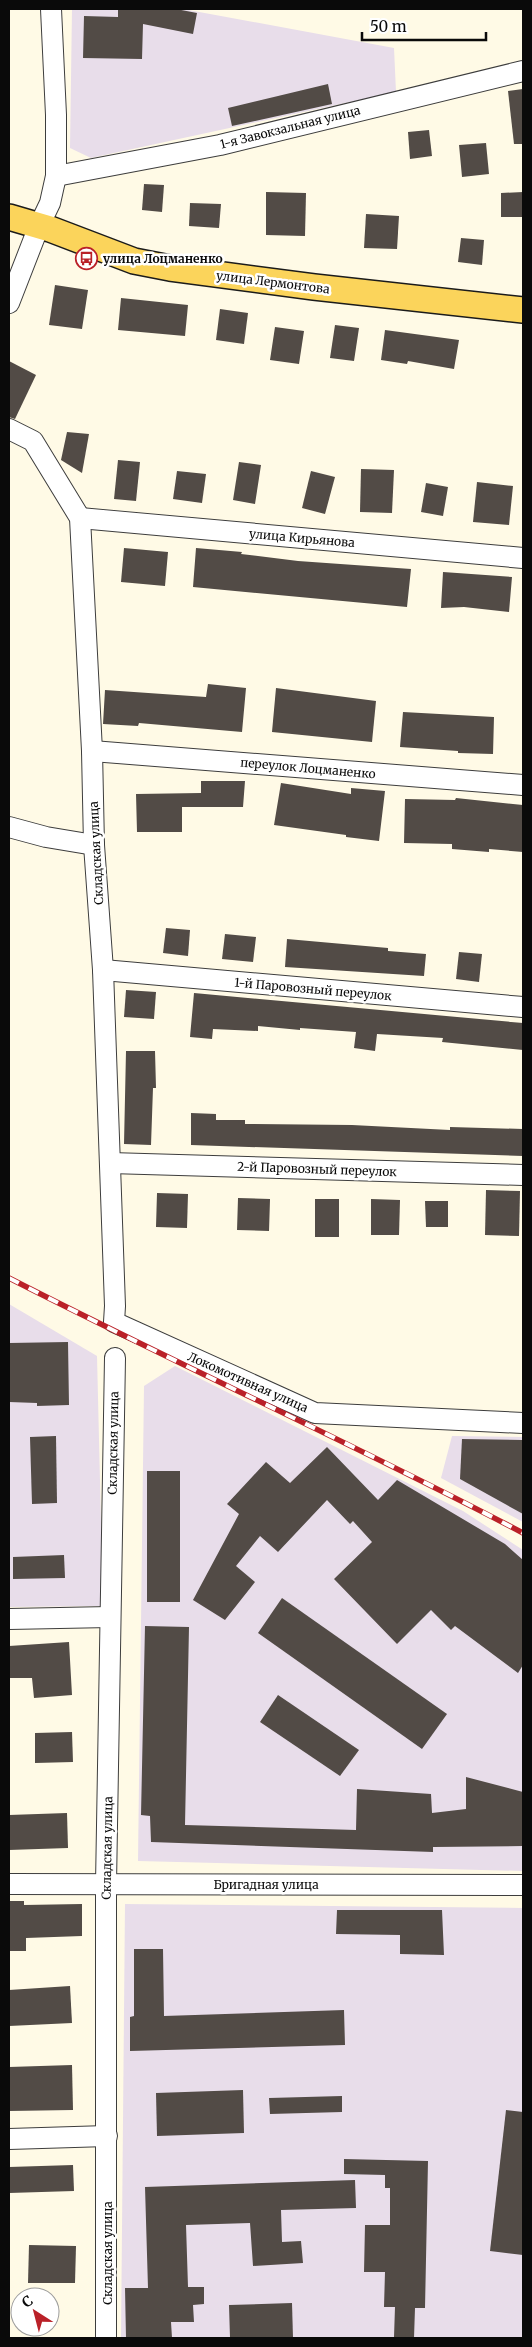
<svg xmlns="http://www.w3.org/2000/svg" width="532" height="2347" font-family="Merriweather,serif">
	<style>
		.industrial { fill: #e8ddea }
		.building { fill: #524b46 }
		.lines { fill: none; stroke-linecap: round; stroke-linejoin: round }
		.minor-casing { stroke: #3d3d3d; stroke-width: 22 }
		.major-casing { stroke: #1b1b1b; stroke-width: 28 }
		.minor { stroke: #fff; stroke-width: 20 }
		.major { stroke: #fbd45b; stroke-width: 25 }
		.rail-casing { stroke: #ba2128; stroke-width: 5.5 }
		.rail { stroke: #fff; stroke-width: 4; stroke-dasharray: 11; stroke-linecap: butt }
		.labels { text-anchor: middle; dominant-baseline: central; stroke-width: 5; stroke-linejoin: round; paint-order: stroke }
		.street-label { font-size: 12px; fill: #0a0a0a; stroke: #fff }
		.poi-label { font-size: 12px; font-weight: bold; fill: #0a0a0a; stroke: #fff; text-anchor: start }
	</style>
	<rect width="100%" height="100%" fill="#fffae6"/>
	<!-- industrial -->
	<g class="industrial">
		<polygon points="72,9 183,9 394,48 396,92 91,158 70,148"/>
		<polygon points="9,1304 97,1356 103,1606 9,1607"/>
		<polygon points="175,1366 463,1511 523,1550 523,1871 138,1861 144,1386"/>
		<polygon points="452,1436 523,1437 523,1522 441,1478"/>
		<polygon points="125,1904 523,1908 523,2338 121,2338"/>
	</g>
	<!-- building -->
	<g class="building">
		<polygon points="118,9 176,9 197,13 193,34 143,24 142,59 83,58 84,16 118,17"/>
		<polygon points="328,84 332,104 232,126 228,108"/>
		<polygon points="523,89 523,144 514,144 508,91"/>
		<polygon points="429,130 432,156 410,159 408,132"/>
		<polygon points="486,143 489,174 462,177 459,145"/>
		<polygon points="144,184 164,185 162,212 142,210"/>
		<polygon points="266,192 306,193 305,236 266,235"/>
		<polygon points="523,192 523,217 501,217 501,193"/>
		<polygon points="190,203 221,204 219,228 189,226"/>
		<polygon points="366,214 399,216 397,249 364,248"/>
		<polygon points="461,238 484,240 482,265 458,262"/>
		<polygon points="55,285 88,290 82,329 49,325"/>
		<polygon points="121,298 188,305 185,336 118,330"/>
		<polygon points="220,309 248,313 244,344 216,340"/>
		<polygon points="335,325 359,328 354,361 330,358"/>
		<polygon points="275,327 304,331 299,364 270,360"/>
		<polygon points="385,330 459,340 454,369 408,361 407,364 381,360"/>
		<polygon points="9,361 36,375 15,419 9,417"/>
		<polygon points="67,432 89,434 82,473 61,460"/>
		<polygon points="118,460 140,462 136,501 114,499"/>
		<polygon points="239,462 261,465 255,504 233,500"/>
		<polygon points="361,469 394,470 392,513 360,512"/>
		<polygon points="177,471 206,474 202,503 173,499"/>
		<polygon points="311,471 335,477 325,514 302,508"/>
		<polygon points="477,482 513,486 509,525 473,522"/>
		<polygon points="426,483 448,487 443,516 421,512"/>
		<polygon points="124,548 168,552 165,586 121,582"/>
		<polygon points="196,548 242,552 241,554 298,561 411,569 407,607 193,587"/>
		<polygon points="443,572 512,577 509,612 464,607 441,608"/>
		<polygon points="208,684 246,688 242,732 139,723 138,726 103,724 105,690 206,697"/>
		<polygon points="276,688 376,701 372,742 272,732"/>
		<polygon points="403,712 494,717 493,754 458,753 458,751 400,747"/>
		<polygon points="201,781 245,781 243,807 182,807 182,832 137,832 136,794 201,793"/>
		<polygon points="281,783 351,794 351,788 385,791 379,841 346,837 346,835 274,825"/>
		<polygon points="456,798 523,805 523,852 489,849 489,852 452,849 452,844 404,843 405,799 455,800"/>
		<polygon points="166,928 190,930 188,956 163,953"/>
		<polygon points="225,934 256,937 253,962 222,959"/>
		<polygon points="287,939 388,948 388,951 426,954 424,976 285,967"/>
		<polygon points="459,952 482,954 479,982 456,979"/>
		<polygon points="126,990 156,992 154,1019 124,1017"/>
		<polygon points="194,993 523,1023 523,1050 442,1042 443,1038 377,1034 375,1051 354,1048 356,1032 300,1028 300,1030 258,1026 258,1031 213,1029 212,1039 190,1037"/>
		<polygon points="126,1051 155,1051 156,1088 153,1088 151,1145 124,1144"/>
		<polygon points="191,1113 216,1114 216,1120 245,1120 245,1124 352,1125 450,1130 450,1127 523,1129 523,1156 191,1145"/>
		<polygon points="486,1190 520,1191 519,1236 485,1235"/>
		<polygon points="157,1193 188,1194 187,1228 156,1227"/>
		<polygon points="238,1198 270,1199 269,1231 237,1230"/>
		<rect x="315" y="1199" width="24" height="38"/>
		<polygon points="371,1199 400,1200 399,1235 371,1235"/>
		<polygon points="425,1201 448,1201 448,1227 426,1227"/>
		<polygon points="68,1342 69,1405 37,1406 37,1403 9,1402 9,1343"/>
		<polygon points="56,1436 57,1503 32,1504 30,1437"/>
		<polygon points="462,1439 523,1440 523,1514 460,1479"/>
		<polygon points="327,1447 378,1500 397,1480 505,1544 523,1560 523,1665 518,1673 455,1626 451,1630 431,1610 397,1644 334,1579 372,1542 353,1521 350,1524 327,1500 278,1552 260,1536 236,1566 255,1582 225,1620 193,1600 239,1514 227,1504 266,1462 290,1483"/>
		<rect x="147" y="1471" width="33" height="131"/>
		<polygon points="64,1555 65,1578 13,1579 13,1557"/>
		<polygon points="282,1598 447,1714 422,1749 258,1633"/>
		<polygon points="145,1626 189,1627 185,1825 356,1830 357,1789 431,1794 432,1813 466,1809 466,1777 523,1792 523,1846 433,1847 433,1852 151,1842 150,1816 141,1815"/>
		<polygon points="69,1642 72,1695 34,1698 32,1678 9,1678 9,1646"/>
		<polygon points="278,1695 359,1750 340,1776 260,1722"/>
		<polygon points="72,1732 73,1762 35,1763 35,1733"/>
		<polygon points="67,1813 68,1848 9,1850 9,1815"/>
		<polygon points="9,1901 24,1901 24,1905 82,1904 82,1936 26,1938 26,1951 9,1951"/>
		<polygon points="337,1910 442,1910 444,1955 400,1954 400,1935 336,1934"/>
		<polygon points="134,1949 163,1949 164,2016 344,2010 345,2045 130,2051 130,2017 134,2016"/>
		<polygon points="70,1986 72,2023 9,2026 9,1990"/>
		<polygon points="72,2065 73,2110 9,2111 9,2067"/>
		<polygon points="243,2090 244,2133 157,2136 156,2093"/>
		<polygon points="342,2096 342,2112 270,2114 269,2098"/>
		<polygon points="506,2110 523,2112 523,2255 490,2251"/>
		<polygon points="344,2159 428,2161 425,2308 415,2308 414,2338 394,2337 395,2307 384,2307 385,2272 364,2272 365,2225 390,2225 390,2188 385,2188 385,2175 344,2174"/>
		<polygon points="73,2165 74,2191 9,2193 9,2167"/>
		<polygon points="355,2180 356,2208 281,2210 282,2242 301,2241 303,2263 253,2266 250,2223 186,2225 188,2287 204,2287 204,2304 193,2305 194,2322 171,2322 172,2338 126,2338 125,2288 148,2288 145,2187"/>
		<polygon points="29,2245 76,2246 75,2283 28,2283"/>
		<polygon points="292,2303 293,2338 230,2338 229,2305"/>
	</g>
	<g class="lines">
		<defs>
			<g id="minor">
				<polyline points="56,176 220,145 523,71"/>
				<polyline points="9,303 39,226 50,203 56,176 56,115 51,9"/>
				<polyline points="9,429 33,441 80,518 92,751 94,845 103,970 115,1306 114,1322 315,1413 523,1423"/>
				<polyline points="80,518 523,558"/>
				<polyline points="92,751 523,785"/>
				<polyline points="9,827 46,837 94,845"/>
				<polyline points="103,970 523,1007"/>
				<polyline points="110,1163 523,1175"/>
				<polyline points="9,1619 110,1617"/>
				<polyline points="9,1884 523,1885"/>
				<polyline points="9,2139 107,2136"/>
				<polyline points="106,2338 106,1884 115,1358"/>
			</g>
			<polyline id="major" points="9,217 50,229 134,261 170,268 314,287 523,310"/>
		</defs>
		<!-- minor casing -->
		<use href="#minor" class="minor-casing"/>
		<!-- major casing -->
		<use href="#major" class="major-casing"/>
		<!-- minor -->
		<use href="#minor" class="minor"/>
		<!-- major -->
		<use href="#major" class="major"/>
		<defs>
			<path id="rail" d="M9,1278C179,1365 354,1444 523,1533"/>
		</defs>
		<!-- rail casing -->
		<use href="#rail" class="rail-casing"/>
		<!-- rail -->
		<use href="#rail" class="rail"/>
	</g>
	<!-- icons -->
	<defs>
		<symbol id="bus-ring" viewBox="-11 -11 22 22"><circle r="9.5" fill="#fff" stroke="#ba2128" stroke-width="1.5"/><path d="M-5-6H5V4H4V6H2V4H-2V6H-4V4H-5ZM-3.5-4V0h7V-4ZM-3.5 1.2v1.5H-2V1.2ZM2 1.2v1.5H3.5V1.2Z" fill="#ba2128"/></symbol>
	</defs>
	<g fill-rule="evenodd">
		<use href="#bus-ring" x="74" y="246" width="25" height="25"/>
	</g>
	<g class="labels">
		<!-- street labels -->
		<g class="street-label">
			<text transform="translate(290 127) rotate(-14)">1-я Завокзальная улица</text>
			<text transform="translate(273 282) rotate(7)">улица Лермонтова</text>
			<text transform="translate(302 538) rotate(5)">улица Кирьянова</text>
			<text transform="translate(308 768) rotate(5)">переулок Лоцманенко</text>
			<text transform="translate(96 853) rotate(-93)">Складская улица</text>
			<text transform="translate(313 989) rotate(5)">1-й Паровозный переулок</text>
			<text transform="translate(317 1169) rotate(2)">2-й Паровозный переулок</text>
			<text transform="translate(248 1382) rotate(24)">Локомотивная улица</text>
			<text transform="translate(113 1443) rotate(-89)">Складская улица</text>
			<text transform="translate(107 1848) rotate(-89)">Складская улица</text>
			<text x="266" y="1884">Бригадная улица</text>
			<text transform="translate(107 2253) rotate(-90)">Складская улица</text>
		</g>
		<!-- poi labels -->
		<g class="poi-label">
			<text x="103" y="258">улица Лоцманенко</text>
		</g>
	</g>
	<!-- border -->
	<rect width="532" height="2347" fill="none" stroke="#0a0a0a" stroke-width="20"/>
	<!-- north arrow -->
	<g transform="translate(35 2312) rotate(324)"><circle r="24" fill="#ffffff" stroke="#9d9d9d"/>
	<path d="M0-4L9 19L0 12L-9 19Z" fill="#ba2128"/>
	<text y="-8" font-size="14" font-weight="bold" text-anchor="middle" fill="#0a0a0a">С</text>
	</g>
	<!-- scale -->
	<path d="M362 32v8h124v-8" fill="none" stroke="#0a0a0a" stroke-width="2.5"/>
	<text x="370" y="32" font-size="15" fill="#0a0a0a" stroke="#ffffff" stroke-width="4" paint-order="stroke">50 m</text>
</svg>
